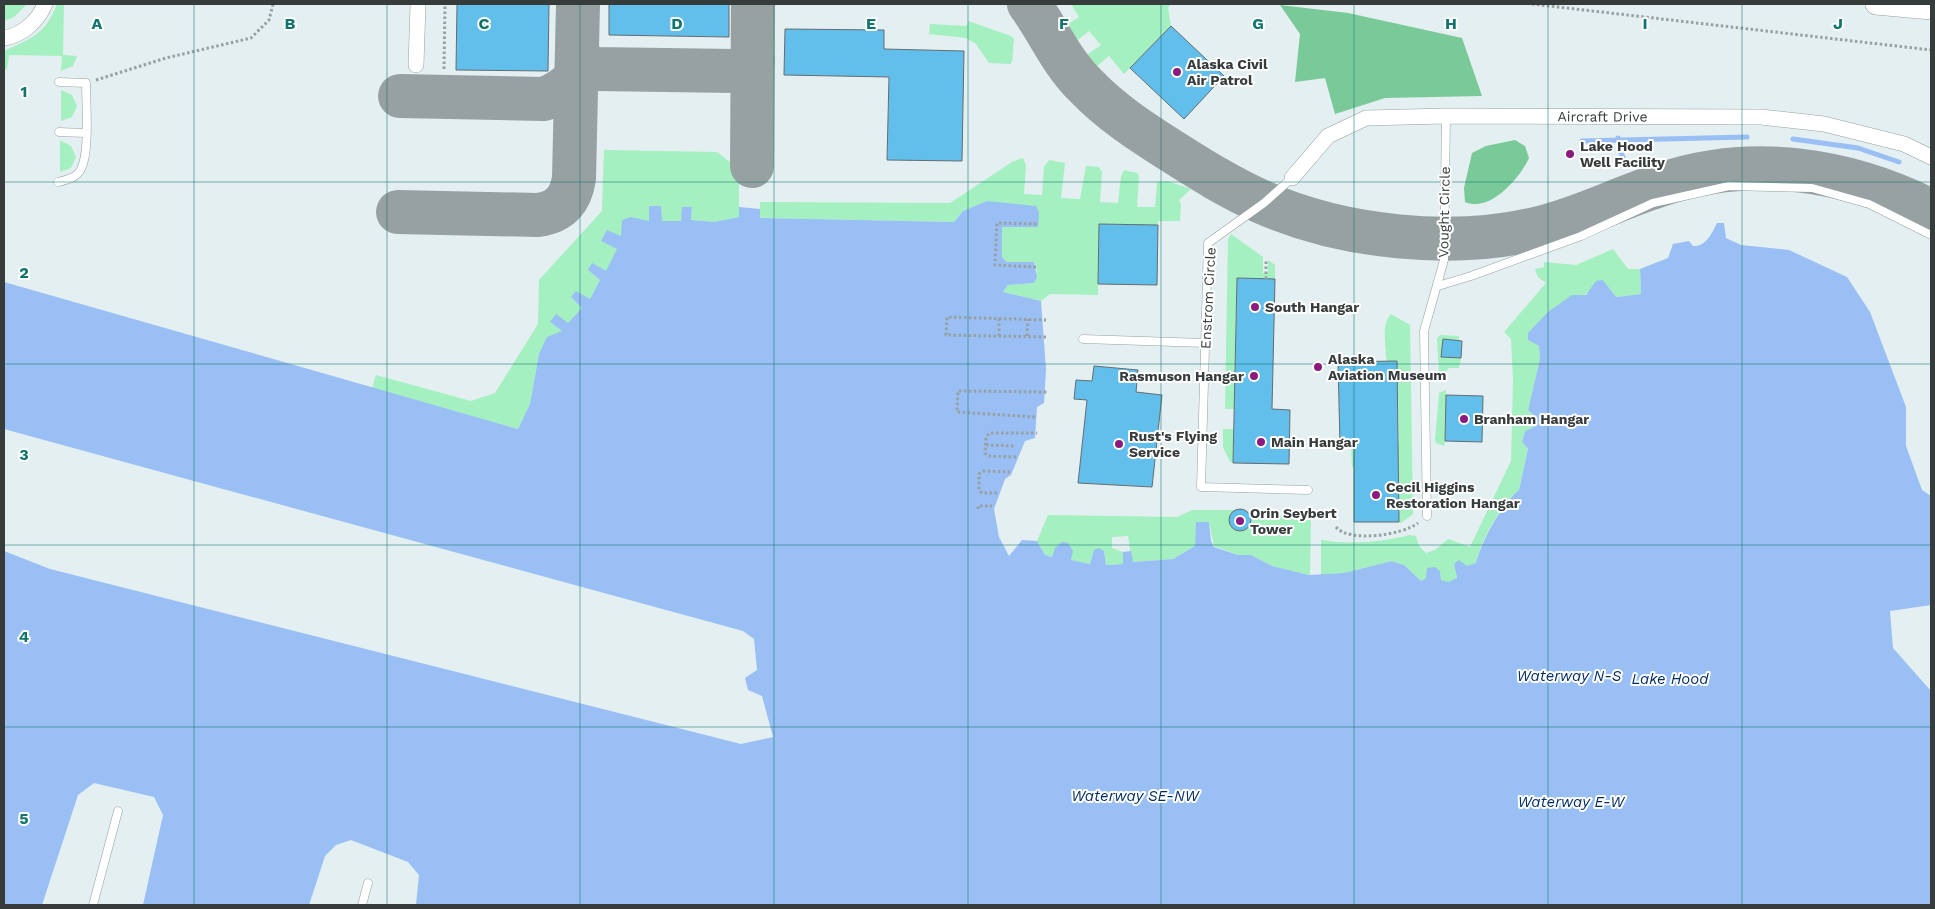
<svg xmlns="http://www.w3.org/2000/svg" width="1935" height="909" font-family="'Work Sans',sans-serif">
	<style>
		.green { fill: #a5f0c0 }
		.forest { fill: #79ca98 }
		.water { fill: #99bff4 }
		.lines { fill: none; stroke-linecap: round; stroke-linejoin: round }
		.stream { stroke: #99bff4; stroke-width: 5 }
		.taxiway { stroke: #98a1a2; stroke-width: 44 }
		.building { fill: #62beeb; stroke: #656d71 }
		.lane-casing { stroke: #96a1a2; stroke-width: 9 }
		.street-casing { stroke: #96a1a2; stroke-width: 16 }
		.secondary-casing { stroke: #96a1a2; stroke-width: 22 }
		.path { stroke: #98a1a2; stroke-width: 3; stroke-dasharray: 2.5 2.5; stroke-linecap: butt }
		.lane { stroke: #fff; stroke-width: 8 }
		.street { stroke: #fff; stroke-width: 15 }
		.secondary { stroke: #fff; stroke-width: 21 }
		.grid { fill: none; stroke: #0f766e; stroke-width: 1; stroke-opacity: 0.55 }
		.poi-dot { fill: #8b1b7f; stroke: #fff; stroke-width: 2 }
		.labels { text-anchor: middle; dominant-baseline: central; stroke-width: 4; stroke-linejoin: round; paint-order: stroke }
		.poi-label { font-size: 14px; font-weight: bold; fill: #363b3b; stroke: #fff; text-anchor: start }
		.street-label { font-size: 14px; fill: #363b3b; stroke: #fff }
		.water-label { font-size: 15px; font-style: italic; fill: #002c65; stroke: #fff }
		.grid-label { font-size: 16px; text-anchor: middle; font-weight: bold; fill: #0f766e; stroke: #fff; stroke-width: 4; stroke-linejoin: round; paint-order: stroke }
	</style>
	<rect width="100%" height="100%" fill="#e3eff0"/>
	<!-- green -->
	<g class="green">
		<polygon points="4,4 27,4 14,17 4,21"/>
		<path d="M57,4H64L63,55L77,56L73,66L61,71L62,56L9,55L7,70L4,68V51C32,38 45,35 57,4Z"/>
		<polygon points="1071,4 1171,4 1168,8 1171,26 1124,74 1109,56 1096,67 1088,69 1084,63 1084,57 1101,45 1089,31 1079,39 1069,41 1062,31 1065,26 1079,17"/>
		<polygon points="968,21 1011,36 1014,39 1012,62 1010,64 989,63 976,44 966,38 929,34 930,24 967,26"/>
		<polygon points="61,90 72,95 77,106 72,117 61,121"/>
		<polygon points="60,140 71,146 76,157 71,168 60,172"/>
		<polygon points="604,150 717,152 739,169 739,217 714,222 691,220 692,207 683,207 681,221 662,221 649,206 649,222 631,217 621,237 607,230 618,249 606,271 592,264 589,271 600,280 590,299 571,297 582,308 568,323 550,322 562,331 539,354 530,404 518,429 372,388 376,375 471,401 495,393 538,324 539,280 602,211"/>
		<path d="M1023,158L1026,165L1024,194L1042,195L1044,167L1049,160L1065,163L1061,198L1080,199L1086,166L1099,167L1102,172L1100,202L1118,203L1121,176L1124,170L1137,173L1139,176L1137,207H1155L1157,182L1167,181L1191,189L1179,200L1181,205L1180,221H1158V225L1099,224L1098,295L1050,294L1041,301L1003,292L1008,285L1034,283C1037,276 1038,269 1034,262H1007L1002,257V227L987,201L963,211L954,222L760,218V202L950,203L1012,162Z"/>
		<polygon points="1231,234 1263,257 1263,273 1268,273 1268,260 1275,265 1275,279 1237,278 1235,335 1260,336 1260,347 1235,347 1234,404 1259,405 1259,409 1225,409 1228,239"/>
		<path d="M1613,249L1628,269H1640L1641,294L1616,297L1603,280L1528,340L1539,346L1540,359L1528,410L1536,417V426L1525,431L1522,442L1528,449L1519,490C1502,502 1480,542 1476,563L1468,566L1454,564L1457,578L1449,583L1441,580L1440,571L1421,581L1404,565L1392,561L1344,573L1321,575V540C1352,545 1380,542 1410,535L1416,536L1419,546L1426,553L1435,550L1448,539L1470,547L1511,461L1513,380L1511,339L1504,332L1546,283L1538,277L1535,269L1544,267V262L1576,265Z"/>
		<path d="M1391,314L1410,325L1413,514L1401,523L1399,522V462L1354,461V468L1352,467L1351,445L1399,444L1397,361H1387L1386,357C1386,344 1381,324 1391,314Z"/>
		<polygon points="1440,335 1459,336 1459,340 1443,339 1441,357 1461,358 1459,368 1449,368 1444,374 1439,372 1437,339"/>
		<polygon points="1446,390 1445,441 1444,446 1436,443 1435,440 1439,393"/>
		<polygon points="1223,429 1233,429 1233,463 1230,462 1223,447"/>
		<polygon points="1192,510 1237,510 1229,516 1229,524 1236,531 1244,531 1251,524 1253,515 1311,515 1310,574 1309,575 1272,566 1251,555 1238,555 1214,546 1209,522 1195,546 1173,559 1132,562 1128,536 1112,537 1112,548 1123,552 1123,564 1106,565 1104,551 1094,550 1090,564 1045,555 1037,541 1048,515 1177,517"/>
	</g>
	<!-- forest -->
	<g class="forest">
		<polygon points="1280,5 1348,13 1462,38 1482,96 1385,98 1335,114 1325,78 1295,82 1300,34"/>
		<path d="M1515,140L1525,146L1529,158C1520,178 1490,213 1465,202L1464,188L1472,153L1486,146Z"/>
	</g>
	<!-- water -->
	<path class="water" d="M987,201L1036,206L1039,212L1038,227H1002V257L1007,262H1034L1037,277L1034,283L1008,285L1003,292L1041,301L1046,370L1044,403L1037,407L1035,438L1025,441L1011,475L1005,479L994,509L999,537L1009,556L1022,540L1037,541L1045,555L1052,557L1055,548L1062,542L1068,543L1073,551L1071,560L1090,564L1094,550L1099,548L1104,551L1106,565L1123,564V552L1131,551L1133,562L1173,559L1195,546L1196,522H1209L1211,541L1214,547L1238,555H1251L1272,566L1309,575L1344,573L1392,561L1404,565L1421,581L1426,578L1427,568L1435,567L1440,571L1441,580L1449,582L1457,578L1454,564L1459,560L1467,566L1476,563C1481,542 1502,503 1519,490L1528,449L1522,442L1525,431L1536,426V417L1528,410L1540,359L1539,346L1528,340V333L1548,312L1572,295H1586L1596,281L1603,280L1616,297L1641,294L1640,269L1668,258L1673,244L1689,241L1693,246C1706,247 1712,233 1717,223H1724L1726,238L1741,245L1789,250L1847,277L1870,312L1906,407V446L1922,490L1931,496V605L1890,611L1893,648L1931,691V905H416L419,875L408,862L351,840L336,845L325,856L309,905H143L163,815L154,797L94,783L78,795L42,905H4V551L50,569L741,744L773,737L762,696L748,690L745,678L757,670L754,639L743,631L4,429V282L518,429L530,404L539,354L547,337L562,331L550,322L556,314L568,323L582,308L571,297L576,291L590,299L600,280L588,270L592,263L606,271L617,249L601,241L607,230L621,236L622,220L631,217L649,221V206H661L662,221H681L682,207H692L691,220L714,222L739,217V207L760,209V218L954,222L963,211Z"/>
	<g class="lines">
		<!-- stream -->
		<g class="stream">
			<polyline points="1618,138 1619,148 1625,162"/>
			<polyline points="1793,139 1858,148 1899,162"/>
			<polyline points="1582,141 1747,137"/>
		</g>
		<!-- taxiway -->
		<g class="taxiway">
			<path d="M1029,4C1049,31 1061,62 1086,86C1111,112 1140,131 1170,150C1200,169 1230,188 1262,202C1343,238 1453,249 1539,228C1582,218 1621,197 1663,184C1753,154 1848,169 1931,211"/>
			<polyline points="577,55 587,66 595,69 735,71 742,69 753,60"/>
			<path d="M400,96L543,99C564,94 575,75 595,69"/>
			<polyline points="752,166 753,4"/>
			<path d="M398,212L538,215C560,212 571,200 574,178L578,4"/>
		</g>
	</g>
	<!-- building -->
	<g class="building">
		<polygon points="457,4 549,4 548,71 456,70"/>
		<polygon points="609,4 729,4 729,37 609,35"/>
		<polygon points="1171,26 1224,76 1184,119 1130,68"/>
		<polygon points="785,29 884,30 884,49 964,51 962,161 887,160 889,77 784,75"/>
		<polygon points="1099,224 1158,225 1157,285 1098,284"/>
		<polygon points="1237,278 1275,279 1272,409 1290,410 1289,464 1233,463"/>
		<polygon points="1443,339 1462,341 1461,358 1441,357"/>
		<polygon points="1397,361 1399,522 1354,522 1354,445 1340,445 1338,362"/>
		<polygon points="1094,366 1138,370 1136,392 1162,395 1152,487 1078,483 1087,400 1074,399 1076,380 1092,381"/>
		<polygon points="1446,395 1483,396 1482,442 1445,441"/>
		<circle cx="1240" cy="520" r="11"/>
	</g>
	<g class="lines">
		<defs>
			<g id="lane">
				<polyline points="59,132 85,133"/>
				<polyline points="1292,178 1264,203 1208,243 1201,487 1308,490"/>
				<path d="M58,182C66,180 77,178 81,169C90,152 86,104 86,83L59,82"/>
				<polyline points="1438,286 1471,276 1581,236 1653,203 1729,186 1812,188 1869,204 1931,235"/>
				<polyline points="1083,339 1205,343"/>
				<polyline points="1427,516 1424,331 1444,260 1446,116"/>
				<polyline points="93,905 118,811"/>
				<polyline points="362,905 368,883"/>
			</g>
			<g id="street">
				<path d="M4,38C23,35 38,21 45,4"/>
				<polyline points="416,65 418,4"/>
				<path id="s1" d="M1292,178L1328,136L1366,118L1446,116L1761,117L1824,124L1904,144L1931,157"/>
			</g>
			<polyline id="secondary" points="1876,4 1931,9"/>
		</defs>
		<!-- lane casing -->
		<use href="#lane" class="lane-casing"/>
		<!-- street casing -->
		<use href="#street" class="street-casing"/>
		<!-- secondary casing -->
		<use href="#secondary" class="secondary-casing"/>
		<!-- path -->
		<g class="path">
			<polyline points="1532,4 1931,50"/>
			<polyline points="444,69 445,4"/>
			<polyline points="96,80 166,58 251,38 269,20 273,4"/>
			<polyline points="1036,267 995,265 997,223 1039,224"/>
			<polyline points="1266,279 1266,259"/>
			<polyline points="999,336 999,318"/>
			<polyline points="1027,336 1028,319"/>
			<polyline points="1046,337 946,335 947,317 1046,320"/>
			<polyline points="1035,417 957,412 958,391 1048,392"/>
			<polyline points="986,445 1016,446"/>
			<polyline points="1016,457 988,456 985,453 986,437 990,433 1037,433"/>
			<polyline points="997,493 982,493 979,490 979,474 983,471 1010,472"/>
			<polyline points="978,509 978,506 992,506"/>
			<path d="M1336,527C1349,543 1403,535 1418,523"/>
		</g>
		<!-- lane -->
		<use href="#lane" class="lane"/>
		<!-- street -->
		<use href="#street" class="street"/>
		<!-- secondary -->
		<use href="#secondary" class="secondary"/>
	</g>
	<!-- grid -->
	<path class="grid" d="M194,4V905M387,4V905M580,4V905M774,4V905M968,4V905M1161,4V905M1354,4V905M1548,4V905M1742,4V905M4,182H1931M4,364H1931M4,545H1931M4,727H1931"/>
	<!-- markers -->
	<g class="poi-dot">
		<circle cx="1177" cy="72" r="5"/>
		<circle cx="1570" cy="154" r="5"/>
		<circle cx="1255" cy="307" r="5"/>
		<circle cx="1318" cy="367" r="5"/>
		<circle cx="1254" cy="376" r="5"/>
		<circle cx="1464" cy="419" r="5"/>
		<circle cx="1261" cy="442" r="5"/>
		<circle cx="1119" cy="444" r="5"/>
		<circle cx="1376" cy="495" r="5"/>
		<circle cx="1240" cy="521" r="5"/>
	</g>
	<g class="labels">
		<!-- poi labels -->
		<g class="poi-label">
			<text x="1187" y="64">Alaska Civil<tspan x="1187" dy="16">Air Patrol</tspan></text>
			<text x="1580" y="146">Lake Hood<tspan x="1580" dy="16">Well Facility</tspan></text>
			<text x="1265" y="307">South Hangar</text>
			<text x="1328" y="359">Alaska<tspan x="1328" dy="16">Aviation Museum</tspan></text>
			<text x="1244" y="376" text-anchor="end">Rasmuson Hangar</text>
			<text x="1474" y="419">Branham Hangar</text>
			<text x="1129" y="436">Rust's Flying<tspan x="1129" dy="16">Service</tspan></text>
			<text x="1271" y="442">Main Hangar</text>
			<text x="1386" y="487">Cecil Higgins<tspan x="1386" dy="16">Restoration Hangar</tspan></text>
			<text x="1250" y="513">Orin Seybert<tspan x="1250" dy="16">Tower</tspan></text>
		</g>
		<!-- street labels -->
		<g class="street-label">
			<text stroke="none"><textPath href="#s1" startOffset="334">Aircraft Drive</textPath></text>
			<text transform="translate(1444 212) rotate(-89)">Vought Circle</text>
			<text transform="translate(1208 298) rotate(-87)">Enstrom Circle</text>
		</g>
		<!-- water labels -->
		<g class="water-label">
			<text x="1569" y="676">Waterway N-S</text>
			<text x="1670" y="679">Lake Hood</text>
			<text x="1135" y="796">Waterway SE-NW</text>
			<text x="1571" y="802">Waterway E-W</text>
		</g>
	</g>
	<g class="grid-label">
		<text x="97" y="29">A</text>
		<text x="290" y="29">B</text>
		<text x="484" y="29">C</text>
		<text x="677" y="29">D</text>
		<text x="871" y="29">E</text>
		<text x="1064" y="29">F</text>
		<text x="1258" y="29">G</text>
		<text x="1451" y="29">H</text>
		<text x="1645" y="29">I</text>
		<text x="1838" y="29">J</text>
		<text x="24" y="97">1</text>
		<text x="24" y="278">2</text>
		<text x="24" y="460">3</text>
		<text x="24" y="642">4</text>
		<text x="24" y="824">5</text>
	</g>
	<!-- border -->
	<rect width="1935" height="909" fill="none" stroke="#363b3b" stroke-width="10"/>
</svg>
